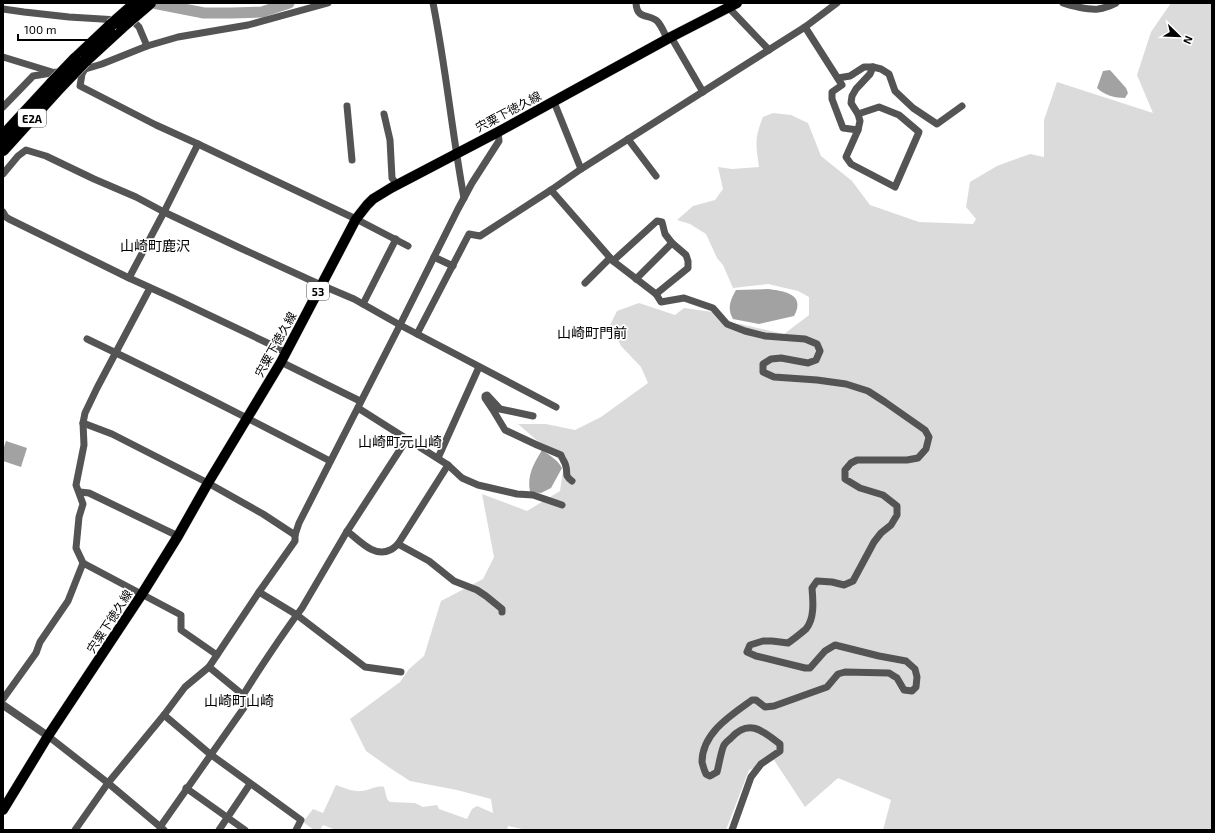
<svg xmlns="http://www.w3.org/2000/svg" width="1215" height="833" font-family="'Exo 2','Noto Sans JP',sans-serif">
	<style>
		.green { fill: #dbdbdb }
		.water { fill: #a2a2a2 }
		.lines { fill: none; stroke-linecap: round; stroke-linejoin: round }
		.river { stroke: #a2a2a2; stroke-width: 11 }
		.primary-casing { stroke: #dbdbdb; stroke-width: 11 }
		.motorway-casing { stroke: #dbdbdb; stroke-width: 13 }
		.minor { stroke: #545454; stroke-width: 7 }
		.tertiary { stroke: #545454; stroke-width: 8 }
		.primary { stroke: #000; stroke-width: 10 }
		.motorway { stroke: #000; stroke-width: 12 }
		.motorway-bridge-casing { stroke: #dbdbdb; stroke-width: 13; stroke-linecap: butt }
		.motorway-bridge { stroke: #000; stroke-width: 12 }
		.labels { text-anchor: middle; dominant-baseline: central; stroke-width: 3.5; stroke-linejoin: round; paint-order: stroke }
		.shield { fill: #fff; stroke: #4c4c4c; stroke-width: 1 }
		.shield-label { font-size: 11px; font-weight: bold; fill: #000 }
		.street-label { font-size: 12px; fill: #000; stroke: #fff }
		.quarter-label { font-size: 14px; fill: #000; stroke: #fff }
	</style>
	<rect width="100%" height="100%" fill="#fff"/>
	<!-- green -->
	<path class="green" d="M1171,3H1212V830H883L891,800L838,778L805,807L774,760L749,770L726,830H527L508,826L507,830H336L323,825L320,830H314L303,822L313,809L323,813L336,785C344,788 353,792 362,791C370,790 377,785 384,787L387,799L390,802L415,803L423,807L437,805L439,809L467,819L472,809L477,806L493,813L491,799L457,790L410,781L390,768L366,751L350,719L400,682L409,669L424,656L441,601L483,579L494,557L482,494L527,511L560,491L564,464L518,424H546L575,430L601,417L648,383L641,367L621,346L610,325L617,311L639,303L675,315L684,308L720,313L722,322L740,324L784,334L809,315V297L798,291L768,284L733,288L723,265L717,258L706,234L690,224L677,220L693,206L715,200L723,189L718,167L732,169L759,167C756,145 754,139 763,117L773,113L791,115L808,123L821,156L852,181L870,205L919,222L973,224L976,219L966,207L970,182L997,166L1030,154L1044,157V120L1057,82L1153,113L1137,75L1151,32Z"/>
	<!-- water -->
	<g class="water">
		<path d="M1110,70L1126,88L1128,93L1125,98C1115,98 1104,95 1097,88L1103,71Z"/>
		<path d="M768,289C784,291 806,294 794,316L759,324L733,319C727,308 730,301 736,290Z"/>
		<polygon points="6,441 27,448 21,467 3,461 3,450"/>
		<path d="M542,450C549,455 558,460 562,468L551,488L541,493L530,492C527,475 533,465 542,450Z"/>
	</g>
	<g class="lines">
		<!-- river -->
		<polyline class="river" points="153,3 204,13 232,13 262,12 289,3"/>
		<defs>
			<polyline id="primary" points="3,810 48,736 142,594 178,536 208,483 281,362 356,219 367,205 373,199 391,188 498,132 671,37 737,3"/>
			<g id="motorway">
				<polyline points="75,59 111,25"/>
				<polyline points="85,61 122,27"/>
				<polyline points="3,136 52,83"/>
				<polyline points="3,150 61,86"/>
			</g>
		</defs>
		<!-- primary casing -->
		<use href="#primary" class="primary-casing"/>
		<!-- motorway casing -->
		<use href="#motorway" class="motorway-casing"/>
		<!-- minor -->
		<g class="minor">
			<path d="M433,3C446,68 452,133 464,198"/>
			<path d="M636,3C637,21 650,13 658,22C662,27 665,34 667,39"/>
			<path d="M1063,3C1071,6 1089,10 1098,9C1105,8 1110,6 1116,3"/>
			<polyline points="729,8 769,50"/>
			<polyline points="3,9 24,12 69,17 118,20"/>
			<polyline points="128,21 134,22 139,27 147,46"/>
			<polyline points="805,27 842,85 832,92 832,99 843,128 858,130"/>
			<polyline points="671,37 703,92"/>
			<polyline points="3,57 52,72"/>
			<polyline points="85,69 82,74 80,86 156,125 198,144 356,219 408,246"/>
			<polyline points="82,70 102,64 147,46 178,37 248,25 328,3"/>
			<polyline points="838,78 850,76 864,67 873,67 881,69 889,74 895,91 913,108 937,124 962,106"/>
			<polyline points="554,102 581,169"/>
			<polyline points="347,106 352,160"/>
			<polyline points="3,107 33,76 63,71"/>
			<polygon points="879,107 899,115 919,132 895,187 851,164 846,157 858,130 860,121 858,114"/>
			<polyline points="384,114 390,140 392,178 397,185"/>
			<polyline points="858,114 851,103 852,96 856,89 870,74 873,67"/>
			<polyline points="628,139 656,176"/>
			<polyline points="3,174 18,156 26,150 46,156 94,179 136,197 164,212 238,247 321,285 354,299 400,325 556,407"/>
			<path d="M551,190L613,261L656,294L661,302L684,298L713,308L727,324L745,331L765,336L805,339L817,344L820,351L816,360L808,363L781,358L771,359L763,364V372L774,377L817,380L846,384L868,391L885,402L925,430L929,437L926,449L918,458L907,460H857L851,463L845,470V479L860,488L883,495L897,506V515L891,525L881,533L874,542L853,581L844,585L832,582L817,581L812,588C813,600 815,618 806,629C800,634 794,639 788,643L772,641H763L750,645L747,652L756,656L805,668H810L825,651L835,645L879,656L906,661L915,669L917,677L916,687L912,691L904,690L897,678L889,673L845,672L838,674L827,687L774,706L765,707L756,700H752C731,715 702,733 702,762C703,766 704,770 706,774L710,776L717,772C719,765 721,751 724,745C726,742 729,740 731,738C749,718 763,731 780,744V751L761,764L751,777L732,830"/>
			<polyline points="3,212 6,217 9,219 129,278 173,298 276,347 286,353"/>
			<polyline points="434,257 453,266"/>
			<polyline points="613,261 657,221 662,222 665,234 672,243 686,255 688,261 688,268 656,294"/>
			<polyline points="129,278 164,212 198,144"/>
			<polyline points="636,279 672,243"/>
			<polyline points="585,283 610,258"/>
			<polyline points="150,288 97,388 85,413 83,423 84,445 76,485 83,504 79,517 76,548 83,563 181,615 181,630 217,655"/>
			<polyline points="363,304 396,239"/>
			<polyline points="417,334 469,234 480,236 551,190 581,169 805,27 837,3"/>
			<path d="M87,339C169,378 250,419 330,461"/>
			<polyline points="281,362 360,401"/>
			<polyline points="358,408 448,465 462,478 478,485 517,494 533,495 562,505"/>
			<path d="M533,416L500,409L487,395L485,396V398L493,410L505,430L537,445L561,455C562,459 566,463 566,467C568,474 564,475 572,481"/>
			<polyline points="83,423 112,434 208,483 263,514 295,535"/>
			<polyline points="438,458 479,367"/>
			<polyline points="80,492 89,493 178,536"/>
			<path d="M347,531C359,540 374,558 390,550C393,549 396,546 398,544L448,465"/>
			<polyline points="398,544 429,561 454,581 477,590 486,596 502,609 502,612"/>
			<polyline points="259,592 297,615 365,667 401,672"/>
			<polyline points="209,667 243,695"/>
			<polyline points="3,699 36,653 40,642 68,601 83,563"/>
			<polyline points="164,715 210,754 301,820 296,830"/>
			<polyline points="48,736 108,783 164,830"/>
			<polyline points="186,788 245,830"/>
			<path d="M160,827L248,702L243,695C262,665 281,636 302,608L346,533L407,439"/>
			<polyline points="75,830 108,783 164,715 185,687 209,667 259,592 295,541 295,535 299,523 400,325 458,209 472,183 499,141 498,132"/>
			<polyline points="219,830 250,784"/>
		</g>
		<!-- tertiary -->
		<polyline class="tertiary" points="3,705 48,736"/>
		<!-- primary -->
		<use href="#primary" class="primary"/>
		<!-- motorway -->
		<use href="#motorway" class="motorway"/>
		<defs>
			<g id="motorway-bridge">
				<polyline points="111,25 136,3"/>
				<polyline points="122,27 150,3"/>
				<polyline points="52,83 75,59"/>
				<polyline points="61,86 85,61"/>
			</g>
		</defs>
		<!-- motorway-bridge casing -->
		<use href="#motorway-bridge" class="motorway-bridge-casing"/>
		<!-- motorway-bridge -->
		<use href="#motorway-bridge" class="motorway-bridge"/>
	</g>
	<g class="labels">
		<!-- shield labels -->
		<g class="shield">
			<rect x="18" y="109" width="28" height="18" rx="3"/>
			<rect x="307" y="282" width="22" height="18" rx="3"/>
		</g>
		<g class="shield-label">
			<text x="32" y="118">E2A</text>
			<text x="318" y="291">53</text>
		</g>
		<!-- street labels -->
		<g class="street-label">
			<text transform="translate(508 111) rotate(-28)">宍粟下徳久線</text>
			<text transform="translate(275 344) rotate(-61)">宍粟下徳久線</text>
			<text transform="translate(109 621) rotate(-57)">宍粟下徳久線</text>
		</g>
		<!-- quarter labels -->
		<g class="quarter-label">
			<text x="155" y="245">山崎町鹿沢</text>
			<text x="592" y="332">山崎町門前</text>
			<text x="400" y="441">山崎町元山崎</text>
			<text x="239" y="700">山崎町山崎</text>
		</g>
	</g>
	<!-- border -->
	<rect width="1215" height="833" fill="none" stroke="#000000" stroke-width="8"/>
	<!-- north arrow -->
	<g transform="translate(1179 36) rotate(113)" stroke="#ffffff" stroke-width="3" paint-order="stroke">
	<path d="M0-3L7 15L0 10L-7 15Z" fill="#000000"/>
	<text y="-6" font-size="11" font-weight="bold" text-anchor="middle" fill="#000000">N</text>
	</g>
	<!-- scale -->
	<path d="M18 34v6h90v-6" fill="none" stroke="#000000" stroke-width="2"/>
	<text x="24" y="34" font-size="12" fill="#000000" stroke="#ffffff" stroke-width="3" paint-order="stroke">100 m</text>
</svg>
